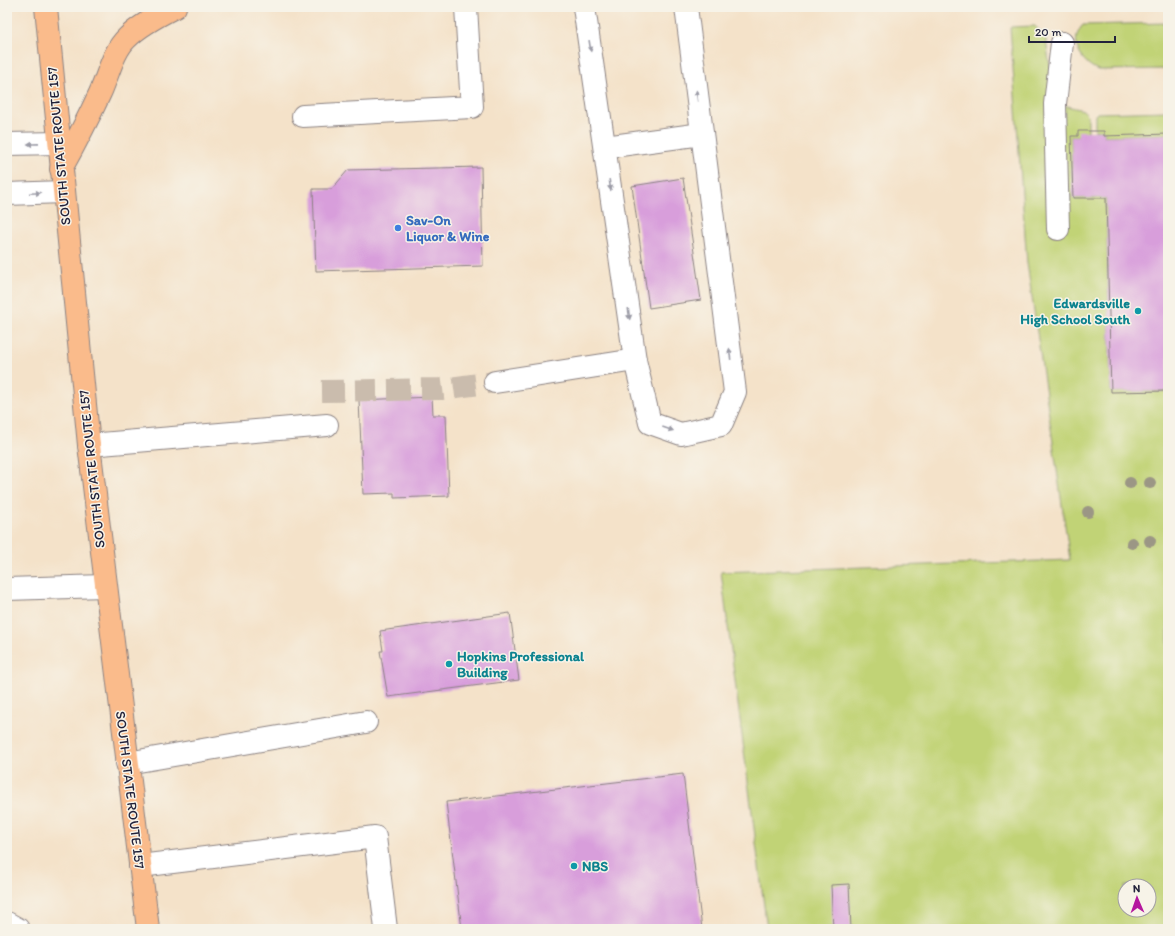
<svg xmlns="http://www.w3.org/2000/svg" width="1175" height="936" font-family="Itim,sans-serif">
	<style>
		.green { fill: #c1d376; stroke: #727a58; fill-rule: evenodd }
		.building { fill: #d89edb }
		.lines { fill: none; stroke-linecap: round; stroke-linejoin: round }
		.minor-tunnel { stroke: #cabcad; stroke-width: 22; stroke-dasharray: 22 11; stroke-linecap: butt }
		.minor-casing { stroke: #8b8282; stroke-width: 24 }
		.major-casing { stroke: #8b8282; stroke-width: 24 }
		.minor { stroke: #fff; stroke-width: 22 }
		.major { stroke: #fabb8b; stroke-width: 22 }
		.tree { fill: #9b9685 }
		.oneway { fill: #9c9ca7 }
		.shop-dot { fill: #3f7fe0; stroke: #f7f3e8; stroke-width: 1.5 }
		.culture-dot { fill: #0f9aa8; stroke: #f7f3e8; stroke-width: 1.5 }
		.labels { text-anchor: middle; dominant-baseline: central; stroke-width: 3; stroke-linejoin: round; paint-order: stroke }
		.street-label { font-size: 14px; fill: #22223b; stroke: #f7f3e8 }
		.shop-label { font-size: 14px; font-weight: bold; fill: #366cbe; stroke: #f7f3e8; text-anchor: start }
		.culture-label { font-size: 14px; font-weight: bold; fill: #0d838f; stroke: #f7f3e8; text-anchor: start }
	</style>
	<rect width="100%" height="100%" fill="#f7f3e8"/>
	<filter id="ink" filterUnits="userSpaceOnUse"><feTurbulence type="fractalNoise" baseFrequency=".025" numOctaves="2"/><feDisplacementMap in="SourceGraphic" scale="8" xChannelSelector="R" yChannelSelector="G"/><feConvolveMatrix kernelMatrix="1 2 1 2 8 2 1 2 1" color-interpolation-filters="sRGB"/></filter>
	<filter id="wash" filterUnits="userSpaceOnUse"><feTurbulence type="fractalNoise" baseFrequency=".012" numOctaves="4" result="noise"/><feDisplacementMap in="SourceGraphic" scale="16" xChannelSelector="R" yChannelSelector="G"/><feGaussianBlur stdDeviation="0.9" result="paint"/><feColorMatrix in="noise" values="0 0 0 0 0 0 0 0 0 0 0 0 0 0 0 0 0 1.4 0 .05"/><feComposite in="paint" operator="in"/></filter>
	<g filter="url(#wash)">
		<rect width="100%" height="100%" fill="#f4e2c9"/>
		<!-- green -->
		<g class="green">
			<path d="M1168,23V69L1098,70C1081,63 1068,41 1083,25Z"/>
			<path d="M1035,26L1043,34L1046,40L1049,61L1063,105L1083,110L1088,115V131L1078,136H1071L1073,198H1106L1111,392L1168,391V929H767L721,572L1070,560L1027,263L1010,27ZM1125,886H1149V910H1125Z"/>
			<polygon points="1168,111 1168,134 1104,136 1104,131 1095,131 1095,115 1097,113"/>
		</g>
		<g id="blocks">
			<!-- building -->
			<g class="building">
				<polygon points="1078,131 1104,131 1104,136 1168,134 1168,391 1111,392 1106,198 1073,198 1071,136 1078,136"/>
				<polygon points="481,167 483,266 316,271 313,189 332,189 348,170"/>
				<polygon points="683,178 701,300 649,308 632,186"/>
				<polygon points="432,397 433,415 446,415 449,496 394,498 394,493 363,494 359,400"/>
				<polygon points="510,613 519,680 388,697 380,651 383,651 380,631"/>
				<polygon points="683,774 702,929 462,929 446,802"/>
				<polygon points="849,884 851,929 833,929 831,885"/>
			</g>
		</g>
	</g>
	<g filter="url(#ink)">
		<use href="#blocks" fill-opacity="0" stroke="#8b8282" stroke-width="1"/>
		<g class="lines">
			<!-- minor-tunnel -->
			<polyline class="minor-tunnel" points="322,391 441,389 495,382"/>
			<defs>
				<g id="minor">
					<polyline points="584,7 635,360 650,423 681,434 721,425 735,392 686,7"/>
					<polyline points="303,116 472,107 466,7"/>
					<polyline points="7,144 59,143"/>
					<polyline points="605,147 702,134"/>
					<polyline points="7,194 63,192"/>
					<polyline points="1058,229 1055,104 1062,43"/>
					<polyline points="495,382 635,360"/>
					<polyline points="89,445 327,425"/>
					<polyline points="7,589 104,586"/>
					<polyline points="127,763 366,722"/>
					<polyline points="140,866 375,837 386,929"/>
					<polyline points="7,923 18,929"/>
				</g>
				<g id="major">
					<polyline points="46,7 89,445 148,929"/>
					<path d="M61,169C75,144 88,119 100,93C108,76 113,51 127,38C140,25 159,15 175,7"/>
				</g>
			</defs>
			<!-- minor casing -->
			<use href="#minor" class="minor-casing"/>
			<!-- major casing -->
			<use href="#major" class="major-casing"/>
			<!-- minor -->
			<use href="#minor" class="minor"/>
			<!-- major -->
			<use href="#major" class="major"/>
		</g>
		<!-- trees -->
		<g class="tree">
			<circle cx="1130" cy="483" r="6"/>
			<circle cx="1150" cy="483" r="6"/>
			<circle cx="1088" cy="512" r="6"/>
			<circle cx="1150" cy="541" r="6"/>
			<circle cx="1132" cy="543" r="6"/>
		</g>
		<!-- one-way arrows -->
		<defs><path id="oneway-solid" d="M-6-.8H1V-3.2L6.5 0L1 3.2V.8H-6Z"/></defs>
		<g class="oneway">
			<use href="#oneway-solid" transform="translate(590 46) rotate(81)"/>
			<use href="#oneway-solid" transform="translate(697 96) rotate(-97)"/>
			<use href="#oneway-solid" transform="translate(33 144) rotate(179)"/>
			<use href="#oneway-solid" transform="translate(610 185) rotate(82)"/>
			<use href="#oneway-solid" transform="translate(35 193) rotate(-2)"/>
			<use href="#oneway-solid" transform="translate(629 314) rotate(82)"/>
			<use href="#oneway-solid" transform="translate(730 354) rotate(-97)"/>
			<use href="#oneway-solid" transform="translate(668 429) rotate(19)"/>
		</g>
	</g>
	<!-- markers -->
	<circle class="shop-dot" cx="398" cy="228" r="4"/>
	<g class="culture-dot">
		<circle cx="1138" cy="311" r="4"/>
		<circle cx="449" cy="664" r="4"/>
		<circle cx="574" cy="866" r="4"/>
	</g>
	<g class="labels">
		<!-- street labels -->
		<g class="street-label">
			<text transform="translate(59 146) rotate(-95)">SOUTH STATE ROUTE 157</text>
			<text transform="translate(92 469) rotate(-96)">SOUTH STATE ROUTE 157</text>
			<text transform="translate(130 790) rotate(83)">SOUTH STATE ROUTE 157</text>
		</g>
		<!-- shop labels -->
		<g class="shop-label">
			<text x="406" y="220">Sav-On<tspan x="406" dy="16">Liquor &amp; Wine</tspan></text>
		</g>
		<!-- culture labels -->
		<g class="culture-label">
			<text x="1130" y="303" text-anchor="end">Edwardsville<tspan x="1130" dy="16">High School South</tspan></text>
			<text x="457" y="656">Hopkins Professional<tspan x="457" dy="16">Building</tspan></text>
			<text x="582" y="866">NBS</text>
		</g>
	</g>
	<!-- margin -->
	<rect width="1175" height="936" fill="none" stroke="#f7f3e8" stroke-width="24"/>
	<!-- north arrow -->
	<g transform="translate(1137 898) rotate(358)"><circle r="19" fill="#f7f3e8" stroke="#a29fa3"/>
	<path d="M0-3L7 15L0 10L-7 15Z" fill="#b5179e"/>
	<text y="-6" font-size="11" font-weight="bold" text-anchor="middle" fill="#22223b">N</text>
	</g>
	<!-- scale -->
	<path d="M1029 36v6h86v-6" fill="none" stroke="#22223b" stroke-width="2"/>
	<text x="1035" y="36" font-size="12" fill="#22223b" stroke="#f7f3e8" stroke-width="3" paint-order="stroke">20 m</text>
</svg>
